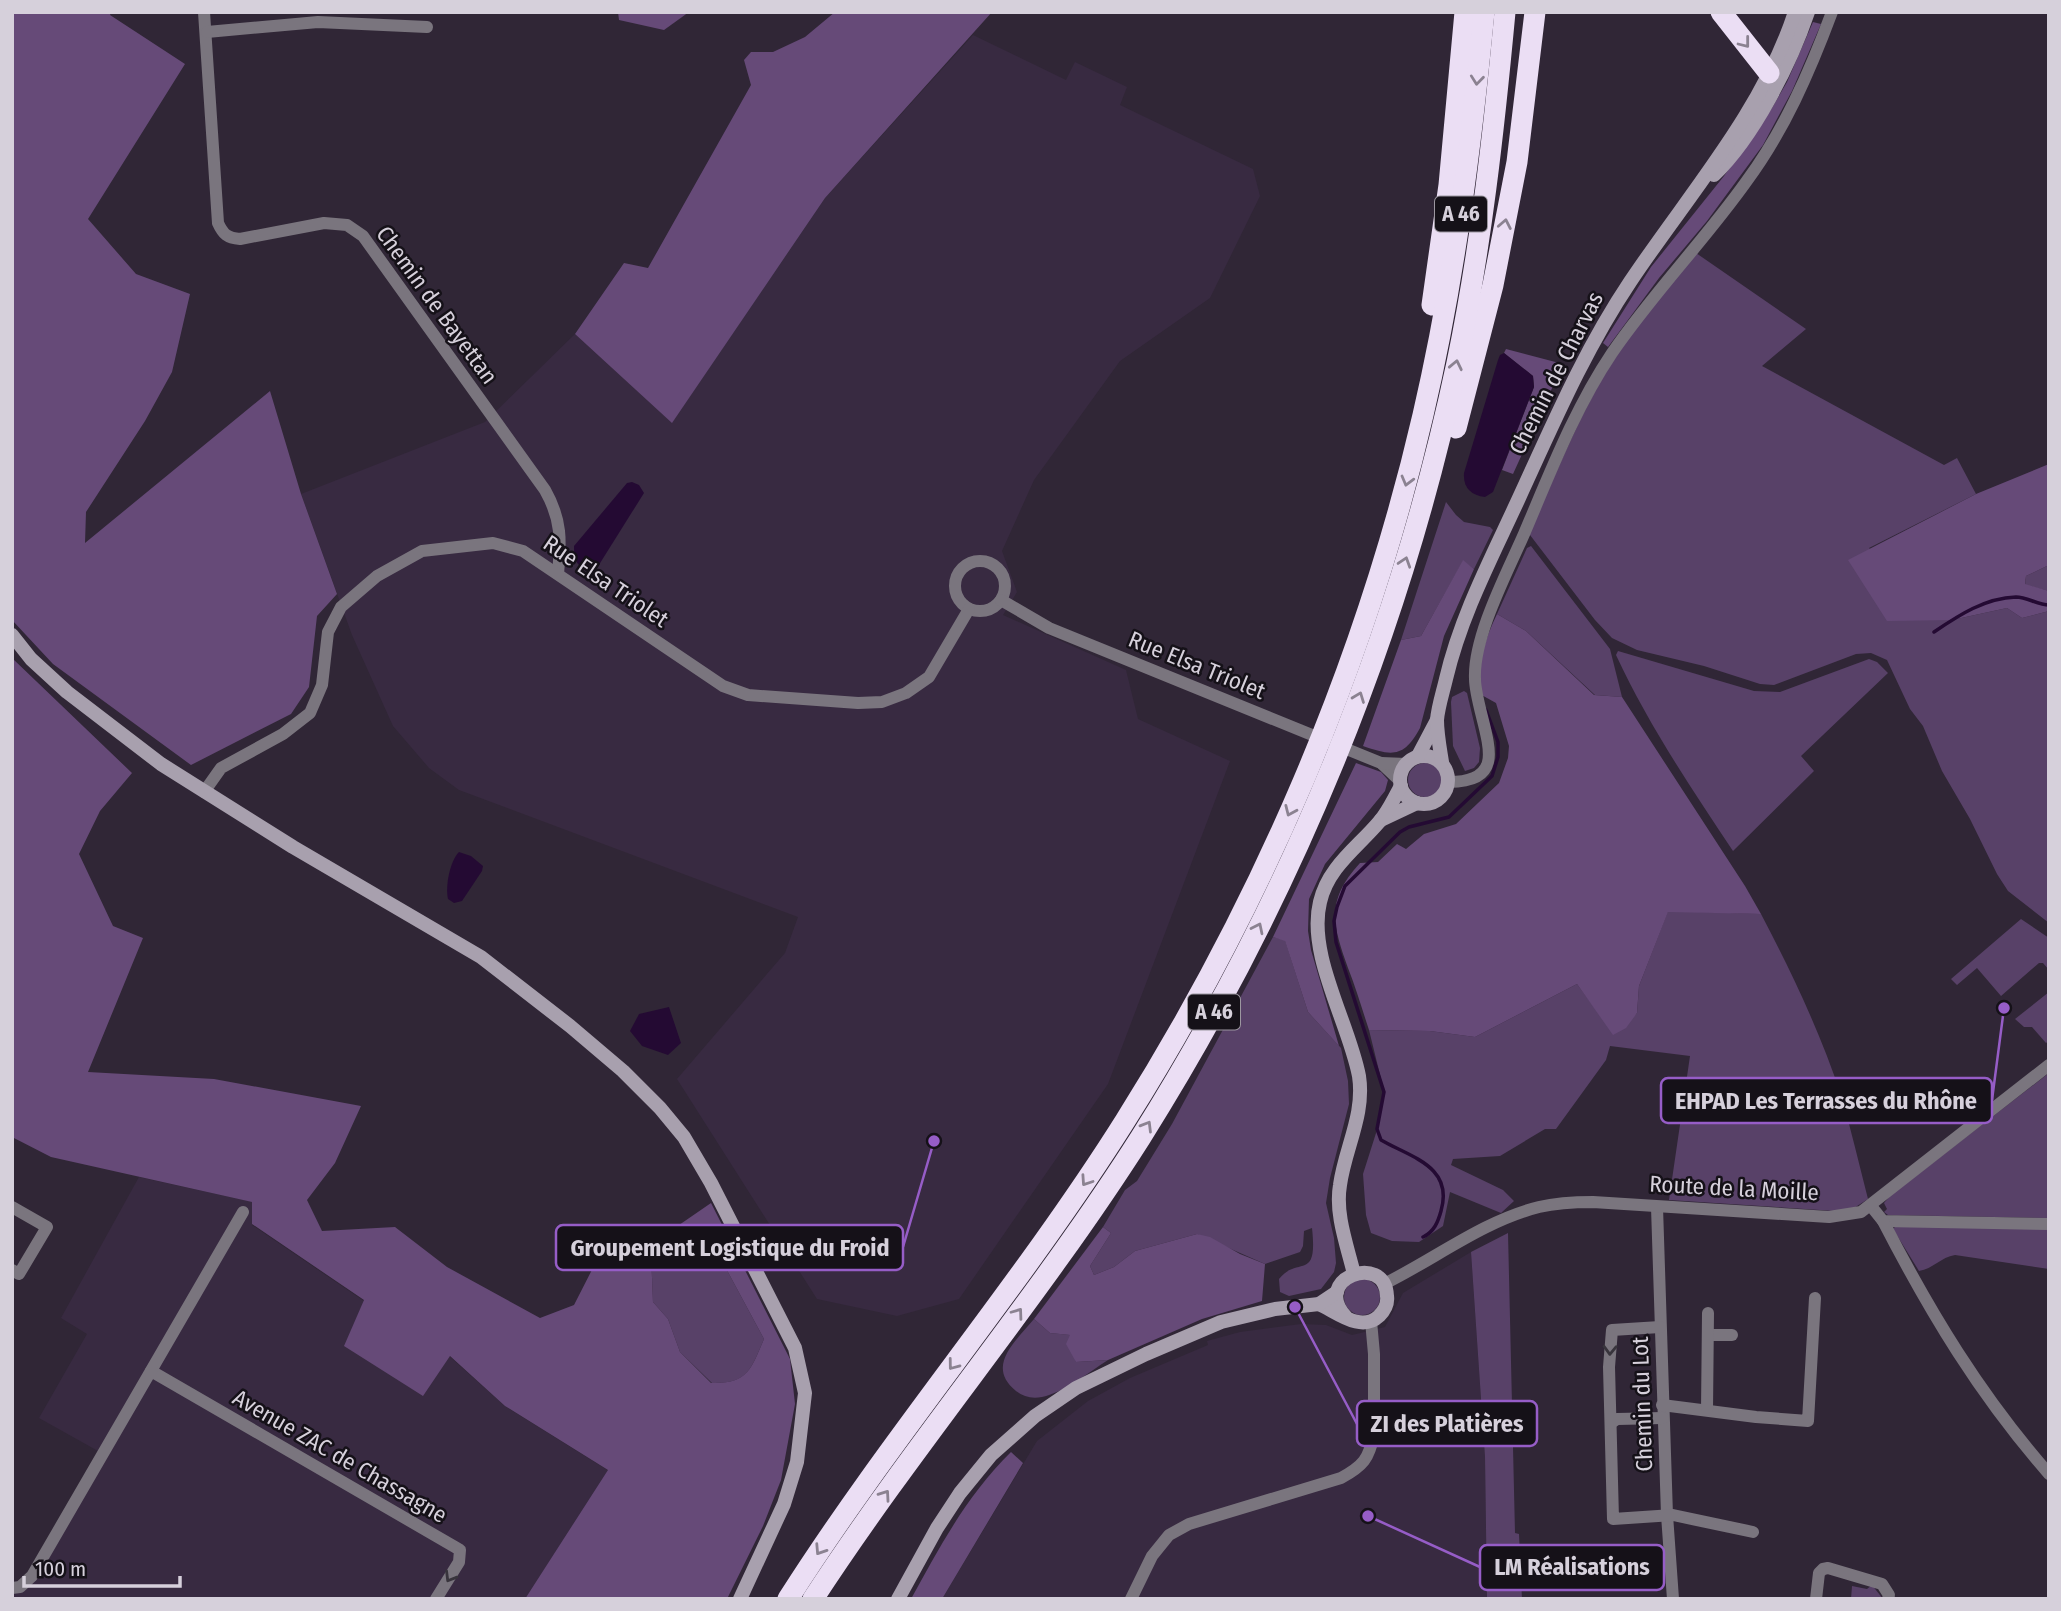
<svg xmlns="http://www.w3.org/2000/svg" width="2061" height="1611" font-family="'Fira Sans Condensed',sans-serif">
	<style>
		.built { fill: #382a41 }
		.green { fill: #584168 }
		.forest { fill: #664a78; fill-rule: evenodd }
		.water { fill: #240a33 }
		.lines { fill: none; stroke-linecap: round; stroke-linejoin: round }
		.stream { stroke: #240a33; stroke-width: 3.5 }
		.street { stroke: #7a757e; stroke-width: 12 }
		.secondary { stroke: #a8a0ae; stroke-width: 14 }
		.highway { stroke: #ebdef4; stroke-width: 21 }
		.oneway { stroke: #8b8291 }
		.oneway2 { stroke: #38343c }
		.labels { text-anchor: middle; dominant-baseline: central; stroke-width: 5; stroke-linejoin: round; paint-order: stroke }
		.shield { fill: #151118; stroke: #9c97a0; stroke-width: 2 }
		.shield-label { font-size: 21px; font-weight: bold; fill: #d6d0db }
		.street-label { font-size: 23px; fill: #d6d0db; stroke: #151118 }
		.leader { fill: none; stroke: #965dc7; stroke-width: 2.5 }
		.callout-dot { fill: #965dc7; stroke: #151118; stroke-width: 2.5 }
		.callout { fill: #151118; stroke: #965dc7; stroke-width: 2.5 }
		.callout-label { font-size: 24px; text-anchor: middle; font-weight: bold; fill: #d6d0db }
	</style>
	<rect width="100%" height="100%" fill="#302636"/>
	<!-- built -->
	<g class="built">
		<polygon points="973,35 1066,80 1075,62 1127,87 1120,105 1253,169 1260,196 1210,298 1120,361 1034,480 1002,551 1017,592 1003,615 1126,670 1138,719 1230,761 1108,1084 959,1299 897,1316 817,1299 677,1079 785,953 798,917 459,790 429,768 393,726 352,635 301,494 485,422 575,334 672,422 825,198"/>
		<polygon points="139,1177 253,1202 252,1225 364,1301 345,1345 449,1356 505,1406 609,1471 525,1599 12,1599 12,1585 25,1580 98,1451 39,1418 87,1334 61,1318"/>
		<polygon points="1471,1252 1485,1457 1487,1599 942,1599 1037,1441 1088,1401 1130,1378 1208,1345 1207,1341 1240,1332 1301,1324 1326,1325 1352,1335 1385,1327 1403,1293"/>
	</g>
	<!-- green -->
	<g class="green">
		<path d="M1696,253L1806,329L1762,366L1944,465L1957,458L1976,494L1869,548L1936,619L1952,620L2007,608L2022,618L2049,611V923L2008,891L1997,874L1970,819L1942,771L1923,726L1910,709L1887,660L1871,653L1856,654L1774,685L1760,684L1704,666L1637,650L1612,638L1595,620L1530,535V531C1552,483 1572,433 1598,386C1625,338 1661,296 1696,253Z"/>
		<polygon points="1446,502 1456,515 1464,522 1490,527 1493,530 1474,569 1463,561 1421,636 1401,640"/>
		<polygon points="1531,546 1610,649 1622,697 1595,695 1526,631 1497,614 1527,548"/>
		<polygon points="2049,565 2049,591 2025,585 2026,576"/>
		<path d="M1618,651L1754,691L1780,692L1869,659L1877,662L1888,673L1801,756L1814,771L1733,851C1691,788 1648,724 1616,655Z"/>
		<polygon points="1464,691 1467,693 1480,748 1479,762 1474,768 1465,771 1453,746 1451,702 1452,697"/>
		<circle cx="1425" cy="780" r="17"/>
		<path d="M1668,911L1761,914C1792,973 1820,1032 1841,1095C1851,1129 1859,1164 1868,1199L1854,1208L1835,1211L1669,1200L1690,1056L1610,1046L1606,1060L1556,1129H1545L1500,1156L1453,1159L1451,1165L1503,1190L1514,1201L1501,1213L1450,1192L1443,1226L1419,1242L1392,1241L1371,1233L1366,1215L1363,1174L1377,1130L1384,1091L1369,1030L1430,1031L1475,1037L1577,984L1614,1034L1637,1013L1639,986Z"/>
		<polygon points="2021,919 2049,938 2049,970 2043,963 2039,963 2001,996 1977,968 1957,985 1951,979"/>
		<path d="M1273,937L1285,940L1308,1012L1341,1048L1348,1081L1349,1104L1330,1178L1326,1203L1334,1238L1336,1263L1334,1272L1321,1289L1289,1296L1280,1292L1279,1279C1298,1255 1318,1283 1312,1228L1304,1231L1303,1246L1300,1252L1265,1264L1197,1234L1135,1251L1114,1267L1094,1275L1090,1266L1111,1233L1103,1227L1125,1190L1137,1181L1172,1124Z"/>
		<polygon points="2049,992 2049,1041 2046,1043 2032,1027 2024,1027 2015,1019"/>
		<polygon points="2049,1073 2049,1218 1888,1215 1884,1212 1887,1209 1884,1203 1890,1196"/>
		<path d="M2049,1225V1269L1955,1255C1941,1257 1933,1269 1919,1271L1893,1229L1895,1227Z"/>
		<polygon points="1508,1233 1515,1533 1519,1534 1522,1599 1487,1599 1485,1457 1471,1252"/>
		<path d="M708,1235L764,1339C751,1369 748,1384 712,1383L680,1352L668,1319L653,1302L651,1253Z"/>
		<circle cx="1362" cy="1297" r="18"/>
		<path d="M1034,1319L1050,1333L1071,1335L1076,1362L1108,1360C1088,1373 1065,1392 1042,1397C1032,1399 1024,1397 1016,1391C985,1366 1016,1341 1034,1319Z"/>
		<polygon points="1872,1585 1883,1599 1851,1599 1852,1586 1867,1589"/>
	</g>
	<!-- forest -->
	<g class="forest">
		<polygon points="12,12 111,12 110,15 185,64 88,219 136,274 190,294 172,372 145,421 86,512 85,543 270,391 301,494 337,594 317,616 309,687 291,714 191,765 53,664 12,620"/>
		<polygon points="618,12 689,12 664,30 619,20"/>
		<polygon points="835,12 992,12 825,198 672,423 575,334 624,263 648,268 751,85 744,60 751,52 773,52 805,37"/>
		<polygon points="1813,22 1821,24 1792,91 1763,145 1707,221 1659,278 1608,347 1603,343 1651,267 1724,176 1772,108 1787,82"/>
		<polygon points="1506,349 1563,364 1513,474 1502,470 1534,387 1533,376 1504,353"/>
		<polygon points="2049,464 2049,565 2026,576 2025,584 2049,591 2049,611 2022,618 2007,608 1952,620 1887,621 1848,560 1976,494"/>
		<path d="M1463,560L1474,569L1444,636L1420,728C1404,758 1392,756 1363,746L1401,640L1421,636Z"/>
		<path d="M1497,614L1526,631L1594,695L1622,697L1745,886L1761,914L1668,912L1639,986L1637,1013L1626,1028L1613,1035L1577,984L1475,1037L1430,1031L1369,1030C1362,1009 1356,988 1348,968C1332,924 1326,900 1360,863L1378,862L1397,844L1406,849L1424,834L1456,824L1499,783L1508,758L1509,746L1496,703L1478,693C1478,663 1484,641 1497,614Z"/>
		<path d="M12,658L132,773L100,811L79,854L113,926L143,938L88,1072L214,1079L361,1106L335,1163L307,1200L322,1231L395,1227L447,1267L540,1318L574,1305L599,1256H634L711,1203L790,1359L795,1404L781,1480L763,1526L727,1599H525L608,1470L505,1406L450,1356L423,1396L344,1346L364,1300L252,1224V1202L51,1157L12,1137ZM708,1235L764,1339C751,1369 748,1384 711,1383L680,1352L668,1319L653,1302L651,1253Z"/>
		<polygon points="1356,763 1381,772 1388,780 1385,791 1325,864 1309,899 1308,931 1311,950 1339,1046 1308,1012 1285,941 1273,937"/>
		<polygon points="1103,1227 1111,1233 1090,1266 1094,1275 1114,1267 1135,1251 1197,1234 1210,1237 1240,1254 1265,1264 1262,1301 1202,1319 1108,1360 1076,1362 1066,1344 1070,1335 1050,1333 1034,1319"/>
		<path d="M1011,1452L1023,1463L942,1599H911C940,1546 968,1494 1011,1452Z"/>
	</g>
	<!-- water -->
	<g class="water">
		<path d="M1504,353L1533,376L1534,387L1493,492L1485,497C1471,495 1463,488 1464,473L1498,360L1500,355Z"/>
		<path d="M632,482L639,485L644,493L597,568L588,571C576,566 574,559 574,546L627,483Z"/>
		<path d="M459,852L471,856L483,866L482,871L462,901L454,903L448,899C445,886 450,861 459,852Z"/>
		<polygon points="669,1007 681,1043 668,1055 642,1046 630,1031 639,1014"/>
	</g>
	<g class="lines">
		<!-- stream -->
		<g class="stream">
			<path d="M1934,632C1959,615 1985,598 2016,597C2027,597 2038,605 2049,605"/>
			<path d="M1423,1237C1434,1232 1438,1222 1441,1211C1454,1166 1410,1157 1381,1140L1377,1129L1384,1092L1336,942L1334,921L1337,907L1345,886L1400,832L1409,827L1449,817L1492,776L1498,757V742L1486,710"/>
		</g>
		<!-- street -->
		<g class="street">
			<path d="M204,12L218,223C223,234 227,238 240,239L324,223L347,225L363,236L545,490C562,520 561,541 558,574"/>
			<polyline points="207,32 318,22 427,27"/>
			<circle cx="980" cy="586" r="25"/>
			<polyline points="1001,600 1049,628 1381,763 1400,781"/>
			<polyline points="1381,763 1406,764"/>
			<path d="M1449,782C1464,782 1484,779 1488,762C1493,743 1475,702 1475,679C1473,637 1507,573 1524,534C1550,473 1575,408 1612,353C1653,293 1704,241 1746,182C1784,131 1810,71 1832,12"/>
			<polyline points="204,792 221,768 283,734 310,713 322,685 328,632 341,607 377,576 422,551 493,543 523,551 723,686 748,695 858,703 882,702 906,693 929,677 969,609"/>
			<polyline points="1871,1206 1883,1221 2049,1224"/>
			<polyline points="12,1207 47,1227 19,1274 12,1270"/>
			<polyline points="1657,1207 1667,1515 1673,1599"/>
			<path d="M1883,1221C1931,1314 1980,1395 2049,1474"/>
			<path d="M1384,1284C1435,1259 1483,1221 1539,1207C1556,1203 1575,1202 1593,1202L1829,1217L1861,1212L2049,1065"/>
			<polyline points="1660,1327 1612,1330 1609,1367 1613,1519 1673,1515 1753,1532"/>
			<polyline points="1708,1335 1732,1335"/>
			<polyline points="151,1371 455,1547 460,1550 459,1562 436,1599"/>
			<polyline points="1662,1405 1756,1417 1808,1421 1815,1298"/>
			<polyline points="1707,1410 1708,1313"/>
			<polyline points="1611,1423 1617,1419 1663,1418"/>
			<polyline points="12,1588 20,1587 32,1576 243,1212"/>
			<path d="M1131,1599L1152,1556L1169,1535L1189,1524L1341,1478C1363,1466 1369,1459 1374,1434V1354L1371,1321"/>
			<polyline points="1816,1599 1819,1573 1823,1569 1828,1568 1882,1584 1889,1595 1888,1599"/>
		</g>
		<!-- secondary -->
		<g class="secondary">
			<path d="M1714,175C1754,136 1790,65 1808,12"/>
			<polyline points="12,635 31,659 67,692 161,764 293,847 481,957 570,1026 623,1071 660,1108 684,1137 711,1183 795,1348 805,1393 797,1462 784,1504 740,1599"/>
			<circle cx="1424" cy="780" r="24"/>
			<polyline points="1418,756 1437,720"/>
			<path d="M1442,762C1440,749 1437,734 1437,720C1438,707 1443,692 1446,679C1461,615 1492,557 1519,498C1553,424 1585,349 1630,282C1688,195 1762,113 1795,12"/>
			<polyline points="1381,820 1417,803"/>
			<path d="M1354,1274C1347,1245 1335,1214 1340,1185C1345,1148 1365,1115 1359,1076C1349,1023 1307,955 1320,902C1328,867 1357,848 1379,822C1388,812 1394,798 1401,786"/>
			<path d="M1319,1304C1337,1312 1361,1333 1379,1316C1385,1310 1388,1303 1387,1296C1385,1251 1310,1279 1346,1317"/>
			<polyline points="898,1599 937,1528 960,1493 991,1455 1035,1416 1076,1388 1146,1354 1221,1322 1275,1309 1319,1304 1337,1292"/>
		</g>
		<!-- highway -->
		<g class="highway">
			<polyline points="1721,12 1769,73"/>
			<polyline points="1432,305 1449,185 1465,12"/>
			<polyline points="1456,428 1493,285 1517,162 1535,12"/>
			<path d="M788,1599C893,1434 1021,1286 1125,1121C1262,904 1365,665 1423,415C1454,282 1471,148 1484,12"/>
			<path d="M813,1599C916,1441 1040,1296 1141,1137C1290,900 1399,637 1457,363C1481,247 1494,130 1505,12"/>
		</g>
	</g>
	<!-- one-way arrows -->
	<defs><path id="oneway-chevron" d="M-2-3.5L2.5 0L-2 3.5" fill="none" stroke-width="1.6" stroke-linecap="round" stroke-linejoin="round" transform="scale(1.75)"/></defs>
	<g class="oneway">
		<use href="#oneway-chevron" transform="translate(1745 43) rotate(52)"/>
		<use href="#oneway-chevron" transform="translate(1477 80) rotate(96)"/>
		<use href="#oneway-chevron" transform="translate(1505 224) rotate(-79)"/>
		<use href="#oneway-chevron" transform="translate(1456 365) rotate(-78)"/>
		<use href="#oneway-chevron" transform="translate(1407 481) rotate(105)"/>
		<use href="#oneway-chevron" transform="translate(1405 562) rotate(-72)"/>
		<use href="#oneway-chevron" transform="translate(1359 697) rotate(-69)"/>
		<use href="#oneway-chevron" transform="translate(1290 811) rotate(114)"/>
		<use href="#oneway-chevron" transform="translate(1258 928) rotate(-64)"/>
		<use href="#oneway-chevron" transform="translate(1147 1126) rotate(-59)"/>
		<use href="#oneway-chevron" transform="translate(1086 1181) rotate(124)"/>
		<use href="#oneway-chevron" transform="translate(1018 1313) rotate(-54)"/>
		<use href="#oneway-chevron" transform="translate(953 1365) rotate(127)"/>
		<use href="#oneway-chevron" transform="translate(885 1495) rotate(-55)"/>
		<use href="#oneway-chevron" transform="translate(820 1550) rotate(123)"/>
	</g>
	<g class="oneway2">
		<use href="#oneway-chevron" transform="translate(1610 1350) rotate(92)"/>
		<use href="#oneway-chevron" transform="translate(450 1577) rotate(121)"/>
	</g>
	<g class="labels">
		<!-- shield labels -->
		<g class="shield">
			<rect x="1435" y="196.5" width="52" height="35" rx="5"/>
			<rect x="1188" y="994.5" width="52" height="35" rx="5"/>
		</g>
		<g class="shield-label">
			<text x="1461" y="214">A 46</text>
			<text x="1214" y="1012">A 46</text>
		</g>
		<!-- street labels -->
		<g class="street-label">
			<text transform="translate(437 305) rotate(54)">Chemin de Bayettan</text>
			<text transform="translate(1556 373) rotate(-63)">Chemin de Charvas</text>
			<text transform="translate(606 581) rotate(34)">Rue Elsa Triolet</text>
			<text transform="translate(1197 665) rotate(22)">Rue Elsa Triolet</text>
			<text transform="translate(1734 1188) rotate(3)">Route de la Moille</text>
			<text transform="translate(1642 1404) rotate(-92)">Chemin du Lot</text>
			<text transform="translate(340 1456) rotate(30)">Avenue ZAC de Chassagne</text>
		</g>
	</g>
	<!-- callouts -->
	<path class="leader" d="M2004 1008L1992 1100M934 1141L903 1247M1295 1307L1357 1424M1368 1516L1480 1567"/>
	<g class="callout-dot">
		<circle cx="2004" cy="1008" r="7"/>
		<circle cx="934" cy="1141" r="7"/>
		<circle cx="1295" cy="1307" r="7"/>
		<circle cx="1368" cy="1516" r="7"/>
	</g>
	<g class="callout">
		<rect x="1661" y="1078" width="331" height="45" rx="7"/>
		<rect x="556" y="1225" width="347" height="45" rx="7"/>
		<rect x="1357" y="1401" width="180" height="45" rx="7"/>
		<rect x="1480" y="1545" width="184" height="45" rx="7"/>
	</g>
	<g class="callout-label">
		<text x="1826" y="1109">EHPAD Les Terrasses du Rhône</text>
		<text x="730" y="1256">Groupement Logistique du Froid</text>
		<text x="1447" y="1432">ZI des Platières</text>
		<text x="1572" y="1575">LM Réalisations</text>
	</g>
	<!-- border -->
	<rect width="2061" height="1611" fill="none" stroke="#d6d0db" stroke-width="28"/>
	<!-- scale -->
	<path d="M24 1576v10h156v-10" fill="none" stroke="#d6d0db" stroke-width="3.5"/>
	<text x="35" y="1576" font-size="21" fill="#d6d0db" stroke="#151118" stroke-width="5" paint-order="stroke">100 m</text>
</svg>
